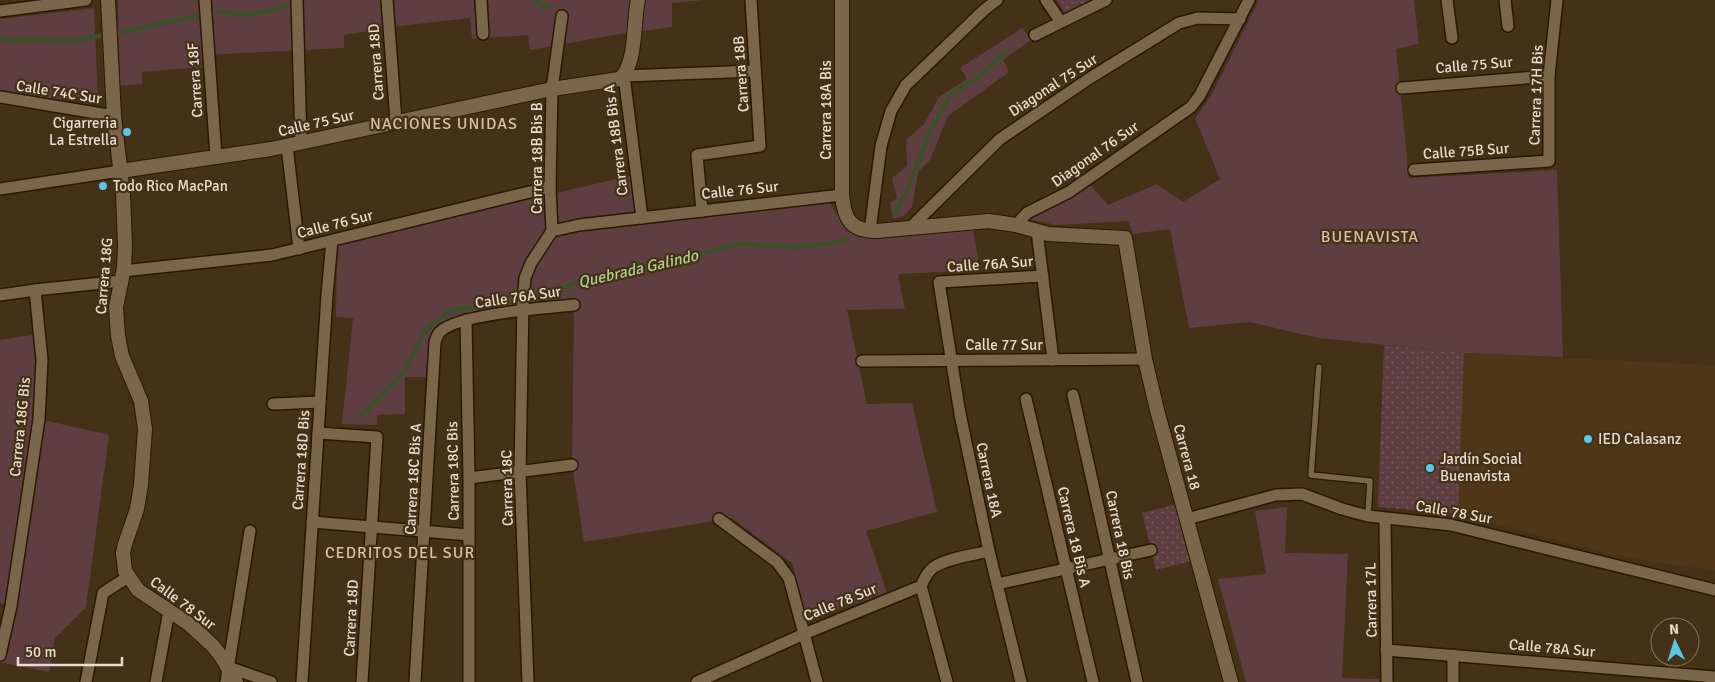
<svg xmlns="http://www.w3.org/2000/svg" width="1715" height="682" font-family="Signika,sans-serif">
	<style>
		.built { fill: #4e3616 }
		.grass { fill: #5e3e41 }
		.park { fill: url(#park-dots) }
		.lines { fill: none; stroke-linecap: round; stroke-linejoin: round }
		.stream { stroke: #3b4f29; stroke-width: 4.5 }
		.service-casing { stroke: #2a1800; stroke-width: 8 }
		.minor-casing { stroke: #2a1800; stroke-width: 14 }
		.tertiary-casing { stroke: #2a1800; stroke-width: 16 }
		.service { stroke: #7b664b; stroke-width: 5.5 }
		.minor { stroke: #7b664b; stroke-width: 11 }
		.tertiary { stroke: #7b664b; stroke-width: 14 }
		.poi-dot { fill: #5bc7e7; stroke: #443117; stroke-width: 2 }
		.labels { text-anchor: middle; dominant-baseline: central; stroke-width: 4.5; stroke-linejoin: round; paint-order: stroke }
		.street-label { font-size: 15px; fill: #e8dccd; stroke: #443117 }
		.poi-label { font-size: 15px; fill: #e8dccd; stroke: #443117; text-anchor: start }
		.neighbourhood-label { font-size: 16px; letter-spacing: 1px; fill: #d9c1a4; stroke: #443117 }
		.water-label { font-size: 16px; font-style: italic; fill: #accf8e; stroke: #443117 }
	</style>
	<defs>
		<pattern id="park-dots" width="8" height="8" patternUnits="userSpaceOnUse" patternTransform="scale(1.25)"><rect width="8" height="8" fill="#5e3e41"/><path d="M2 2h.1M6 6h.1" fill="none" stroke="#75595b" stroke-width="1.8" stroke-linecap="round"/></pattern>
	</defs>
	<rect width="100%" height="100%" fill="#443117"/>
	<!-- built -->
	<polygon class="built" points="1464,353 1715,365 1715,571 1615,556 1458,514"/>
	<!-- grass -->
	<g class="grass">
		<polygon points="118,0 703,0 672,3 672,27 620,34 530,50 528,35 472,39 470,18 401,26 344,35 344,48 204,55 204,67 142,72 142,84 120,86"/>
		<polygon points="1259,0 1414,0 1419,44 1396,49 1409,178 1557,170 1563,357 1464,353 1318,338 1250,322 1189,328 1170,229 1133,234 1128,221 1056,225 1030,219 1038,211 1088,182 1108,205 1157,184 1183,202 1220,179 1195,118 1210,98"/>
		<polygon points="94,8 98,100 41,99 0,91 0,19"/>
		<polygon points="1022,28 1031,40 1003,60 1009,72 948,116 930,160 918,172 912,207 904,216 893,219 890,203 897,198 892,178 907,166 906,140 924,124 939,97 967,79 960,68"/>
		<path d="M633,175L639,221L830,203C841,221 844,231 866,236L973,229L980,270L898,274L905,309L847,310L867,404L912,403L937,512L866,531L887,593L806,620L792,563L732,518L584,542L572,465L574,305L514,307L430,340L426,377H405V414L377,415V425L342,424L353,318L336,317L337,245Z"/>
		<polygon points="39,334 39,419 109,435 86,607 55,638 49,672 0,662 0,655 10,606 0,603 0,340"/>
		<polygon points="1287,507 1285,553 1348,554 1342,678 1379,679 1379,682 1246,682 1218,579 1266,574 1255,511"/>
	</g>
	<!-- park -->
	<g class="park">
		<polygon points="1057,0 1097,0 1066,16"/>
		<polygon points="1384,345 1464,353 1458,514 1378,507"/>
		<polygon points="1177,504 1191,561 1156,570 1142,513"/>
	</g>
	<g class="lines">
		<!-- stream -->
		<g class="stream">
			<polyline points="535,0 543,6 549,6"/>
			<polyline points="216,12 249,14 276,10 289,4"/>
			<polyline points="118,33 200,15"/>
			<polyline points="0,38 10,40 73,41 100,36"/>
			<polyline points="894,213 906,194 929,133 951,94 977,79 1005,53"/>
			<polyline points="362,416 405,371 426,329 452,310 496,305 544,295 591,277 643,269 739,244 797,247 828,244 848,240"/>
		</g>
		<defs>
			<polyline id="service" points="1319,367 1311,475 1370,481 1368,516"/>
			<g id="minor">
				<polyline points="205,0 216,157"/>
				<polyline points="297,0 301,143"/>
				<polyline points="387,0 396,121"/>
				<polyline points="481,0 483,34"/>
				<polyline points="1046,0 1061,22"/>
				<polyline points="1447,0 1452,38"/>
				<polyline points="1505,0 1508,26"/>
				<polyline points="0,11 86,0"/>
				<polyline points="1035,35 1106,0"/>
				<polyline points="1402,88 1549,76"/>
				<polyline points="0,97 114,116"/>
				<polyline points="287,146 299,249"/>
				<polyline points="1414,170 1549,161 1549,76 1557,0"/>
				<polyline points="0,189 120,171"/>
				<polyline points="702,211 697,155 760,146 751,0"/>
				<polyline points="642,218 624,76 755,71"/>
				<polyline points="1016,225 1027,213 1069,192 1191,107 1200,95 1249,0"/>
				<polyline points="910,228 1000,139 1090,78 1179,23 1198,18 1240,19"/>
				<polyline points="552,231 579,225 842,195"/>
				<polyline points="870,231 881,146 891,111 906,85 984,10 997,0"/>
				<polyline points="1037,231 1053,360"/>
				<polyline points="123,271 272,255 550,187"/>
				<polyline points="0,295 35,290 121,281"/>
				<polyline points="466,320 469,478 469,682"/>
				<polyline points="862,361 1145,359"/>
				<polyline points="1073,395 1137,682"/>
				<polyline points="1026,399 1093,682"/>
				<polyline points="273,404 320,402"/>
				<polyline points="318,433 377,437 362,682"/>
				<polyline points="469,478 572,465"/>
				<polyline points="719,519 777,562 789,578 817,682"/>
				<polyline points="1187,519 1276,495 1302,494 1342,509 1368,516 1451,525 1715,590"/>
				<polyline points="1385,519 1387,682"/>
				<polyline points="312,522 469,535"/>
				<polyline points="997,584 1151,550"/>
				<polyline points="921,586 947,682"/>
				<polyline points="1386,650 1715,677"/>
				<polyline points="0,655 11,606 39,419 42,360 35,290"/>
				<polyline points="228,667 271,682"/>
				<polyline points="86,682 103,593 128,577"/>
				<polyline points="156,682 169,611"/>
				<polyline points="226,682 250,531"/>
				<polyline points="302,682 327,295 332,241"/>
				<path d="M415,682L435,342C436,339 438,334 440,332C454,315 550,307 574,305"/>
				<polyline points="528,682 520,472 523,303 525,278 531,263 552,231 550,187 552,89 562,16"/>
				<path d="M697,682L804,634L921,586C924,579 928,571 934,567C948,558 973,555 989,551"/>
				<polyline points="1021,682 989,551 960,414 939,282 1043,276"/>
				<polyline points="1453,682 1453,655"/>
			</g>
			<g id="tertiary">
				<polyline points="108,0 114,116 123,193 125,245 124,268 116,307 118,336 122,356 141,401 145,429 141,485 137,509 125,544 123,553 125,571 138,590 189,624 212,645 221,656 236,682"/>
				<path d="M842,0V195C844,218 850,231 876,231L989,221L1016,225L1048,234L1125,238L1145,359L1157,410L1231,682"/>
				<path d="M120,171L271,149L552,89L619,79C637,67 633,21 638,0"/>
			</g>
		</defs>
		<!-- service casing -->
		<use href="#service" class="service-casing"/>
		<!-- minor casing -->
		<use href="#minor" class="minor-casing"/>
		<!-- tertiary casing -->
		<use href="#tertiary" class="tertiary-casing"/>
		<!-- service -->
		<use href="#service" class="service"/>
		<!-- minor -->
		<use href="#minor" class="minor"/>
		<!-- tertiary -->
		<use href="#tertiary" class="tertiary"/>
	</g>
	<!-- markers -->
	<g class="poi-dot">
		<circle cx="127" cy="132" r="5"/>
		<circle cx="103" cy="186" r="5"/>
		<circle cx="1588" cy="439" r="5"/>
		<circle cx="1430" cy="468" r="5"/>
	</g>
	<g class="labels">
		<!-- street labels -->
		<g class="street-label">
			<text transform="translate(376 62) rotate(-94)">Carrera 18D</text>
			<text transform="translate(1474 65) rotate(-5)">Calle 75 Sur</text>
			<text transform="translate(741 74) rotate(-94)">Carrera 18B</text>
			<text transform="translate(195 80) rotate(-94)">Carrera 18F</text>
			<text transform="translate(1053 85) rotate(-33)">Diagonal 75 Sur</text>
			<text transform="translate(59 92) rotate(9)">Calle 74C Sur</text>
			<text transform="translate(1536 95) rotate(-88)">Carrera 17H Bis</text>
			<text transform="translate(826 110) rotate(-90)">Carrera 18A Bis</text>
			<text transform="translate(316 123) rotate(-13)">Calle 75 Sur</text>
			<text transform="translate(616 140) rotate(-97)">Carrera 18B Bis A</text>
			<text transform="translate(1466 151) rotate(-4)">Calle 75B Sur</text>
			<text transform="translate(1095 154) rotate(-35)">Diagonal 76 Sur</text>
			<text transform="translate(537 158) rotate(-90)">Carrera 18B Bis B</text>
			<text transform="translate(740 190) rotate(-6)">Calle 76 Sur</text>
			<text transform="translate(335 224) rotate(-14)">Calle 76 Sur</text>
			<text transform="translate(990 264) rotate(-4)">Calle 76A Sur</text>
			<text transform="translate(104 276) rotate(-85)">Carrera 18G</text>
			<text transform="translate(518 297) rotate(-8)">Calle 76A Sur</text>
			<text x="1004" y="345">Calle 77 Sur</text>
			<text transform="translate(20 427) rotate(-84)">Carrera 18G Bis</text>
			<text transform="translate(1187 457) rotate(75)">Carrera 18</text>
			<text transform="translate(301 460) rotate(-86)">Carrera 18D Bis</text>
			<text transform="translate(453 471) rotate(-91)">Carrera 18C Bis</text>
			<text transform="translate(413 479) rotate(-87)">Carrera 18C Bis A</text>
			<text transform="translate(989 480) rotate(78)">Carrera 18A</text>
			<text transform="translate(507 488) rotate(-91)">Carrera 18C</text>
			<text transform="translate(1454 512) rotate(10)">Calle 78 Sur</text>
			<text transform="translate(1120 535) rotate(78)">Carrera 18 Bis</text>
			<text transform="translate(1074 537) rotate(77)">Carrera 18 Bis A</text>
			<text transform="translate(1371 600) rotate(-91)">Carrera 17L</text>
			<text transform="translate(840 602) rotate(-22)">Calle 78 Sur</text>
			<text transform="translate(183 603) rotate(37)">Calle 78 Sur</text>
			<text transform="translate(351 618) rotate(-87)">Carrera 18D</text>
			<text transform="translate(1552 648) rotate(5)">Calle 78A Sur</text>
		</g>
		<!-- poi labels -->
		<g class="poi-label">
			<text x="117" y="123" text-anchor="end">Cigarreria<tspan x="117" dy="17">La Estrella</tspan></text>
			<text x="113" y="186">Todo Rico MacPan</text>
			<text x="1598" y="439">IED Calasanz</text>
			<text x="1440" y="459">Jardín Social<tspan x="1440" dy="17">Buenavista</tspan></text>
		</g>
		<!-- neighbourhood labels -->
		<g class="neighbourhood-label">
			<text x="444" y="124">NACIONES UNIDAS</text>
			<text x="1370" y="237">BUENAVISTA</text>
			<text x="400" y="553">CEDRITOS DEL SUR</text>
		</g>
		<!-- water labels -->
		<g class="water-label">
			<text transform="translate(638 269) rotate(-13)">Quebrada Galindo</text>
		</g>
	</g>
	<!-- north arrow -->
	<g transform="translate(1675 642) rotate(356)"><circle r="24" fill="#443117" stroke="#867560"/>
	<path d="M0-4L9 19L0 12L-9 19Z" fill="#5bc7e7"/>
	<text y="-8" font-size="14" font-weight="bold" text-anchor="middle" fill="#e8dccd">N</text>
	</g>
	<!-- scale -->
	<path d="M18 657v8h104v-8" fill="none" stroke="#e8dccd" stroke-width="2.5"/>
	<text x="25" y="657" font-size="15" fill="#e8dccd" stroke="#443117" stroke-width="4" paint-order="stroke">50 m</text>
</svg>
